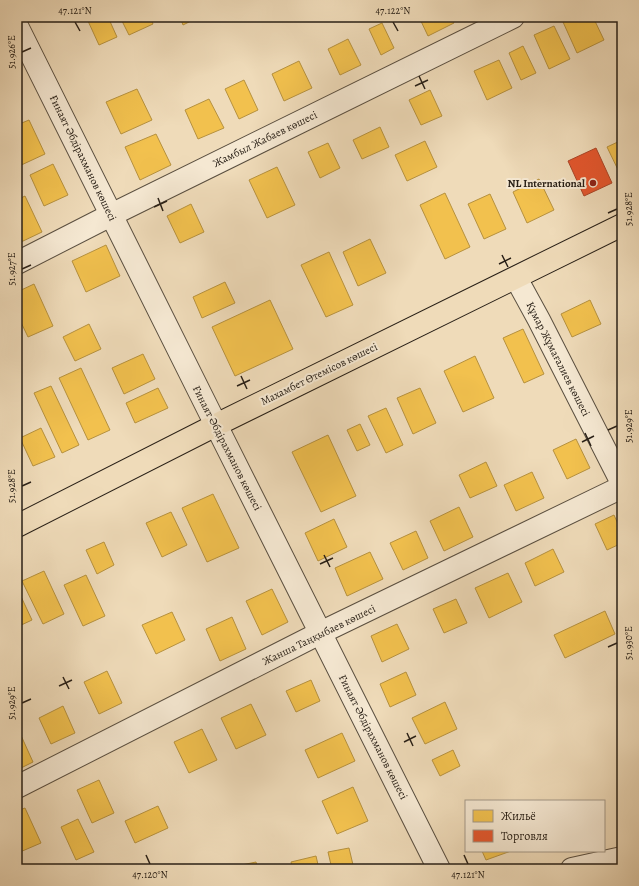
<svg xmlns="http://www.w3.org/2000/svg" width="639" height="886" font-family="Alegreya,serif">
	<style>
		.homes { fill: #f2c14e; stroke: #b6913e }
		.shops { fill: #e4572e; stroke: #ac4627 }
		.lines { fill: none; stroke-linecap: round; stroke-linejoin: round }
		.minor-casing { stroke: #5a4f40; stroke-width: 24 }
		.major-casing { stroke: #292017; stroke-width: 24 }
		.minor { stroke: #f5e8d2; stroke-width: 22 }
		.major { stroke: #efdbb9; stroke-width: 22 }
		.ticks { fill: none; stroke: #292017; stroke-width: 1.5 }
		.poi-dot { fill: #8f2418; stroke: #f5e8d2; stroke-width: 1.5 }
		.labels { text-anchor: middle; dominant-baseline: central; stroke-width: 4; stroke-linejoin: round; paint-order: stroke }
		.street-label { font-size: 11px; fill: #292017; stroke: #f5e8d2 }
		.poi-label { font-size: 11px; font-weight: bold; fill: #292017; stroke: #f5e8d2; text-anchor: end }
		.neatline { fill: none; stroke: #292017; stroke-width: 1.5 }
		.ticks-label { font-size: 10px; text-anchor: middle; fill: #292017 }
	</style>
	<rect width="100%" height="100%" fill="#efdbb9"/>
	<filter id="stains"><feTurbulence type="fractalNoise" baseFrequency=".005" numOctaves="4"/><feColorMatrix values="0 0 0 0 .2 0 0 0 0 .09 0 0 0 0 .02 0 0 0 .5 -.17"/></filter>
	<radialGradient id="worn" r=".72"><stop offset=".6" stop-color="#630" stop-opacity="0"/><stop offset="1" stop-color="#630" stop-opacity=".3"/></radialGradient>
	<!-- homes -->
	<g class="homes">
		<polygon points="96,17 108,17 117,37 99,45 88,21"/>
		<polygon points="120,17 150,17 153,24 129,35"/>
		<polygon points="180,17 199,17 183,25"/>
		<polygon points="419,17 451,17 454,23 428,36"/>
		<polygon points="574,17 593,17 604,40 577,53 563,22"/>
		<polygon points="382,23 394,48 381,55 369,29"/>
		<polygon points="554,26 570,59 549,69 534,35"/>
		<polygon points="348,39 361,65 340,75 328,49"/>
		<polygon points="523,46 536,73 521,80 509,53"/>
		<polygon points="499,60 512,88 487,100 474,71"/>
		<polygon points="299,61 312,88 284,101 272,74"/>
		<polygon points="244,80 258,110 239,119 225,89"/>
		<polygon points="137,89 152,120 121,134 106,102"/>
		<polygon points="430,90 442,116 421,125 409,100"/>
		<polygon points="209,99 224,128 198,139 185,110"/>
		<polygon points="29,120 45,154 17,167 17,125"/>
		<polygon points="380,127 389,147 362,159 353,140"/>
		<polygon points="156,134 171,165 140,180 125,147"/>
		<polygon points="622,140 622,178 607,147"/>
		<polygon points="425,141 437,167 407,181 395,155"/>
		<polygon points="328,143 340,168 320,178 308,152"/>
		<polygon points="53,164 68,195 44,206 30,175"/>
		<polygon points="277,167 295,205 267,218 249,180"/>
		<polygon points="539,179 554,210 527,223 513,192"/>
		<polygon points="445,193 470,247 445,259 420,205"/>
		<polygon points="490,194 506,229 484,239 468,204"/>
		<polygon points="25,196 42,232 21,242 17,233 17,200"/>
		<polygon points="191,204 204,232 180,243 167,216"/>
		<polygon points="370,239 386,273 358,286 343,252"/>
		<polygon points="106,245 120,276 86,292 72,261"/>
		<polygon points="329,252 353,305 326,317 301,265"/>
		<polygon points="622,281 622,295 617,283"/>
		<polygon points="225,282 235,303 202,318 193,297"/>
		<polygon points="34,284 53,326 28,337 17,314 17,292"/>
		<polygon points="270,300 293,349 235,376 212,327"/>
		<polygon points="590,300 601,324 572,337 561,314"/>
		<polygon points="89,324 101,349 75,361 63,337"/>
		<polygon points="523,329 544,374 524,383 503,338"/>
		<polygon points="143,354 155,379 124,394 112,368"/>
		<polygon points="475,356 494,398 463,412 444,371"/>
		<polygon points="81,368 110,430 88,440 59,378"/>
		<polygon points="51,386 79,445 62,453 34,393"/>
		<polygon points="158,388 168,408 135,423 126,403"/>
		<polygon points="420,388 436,423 413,434 397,398"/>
		<polygon points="386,408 403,445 386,453 368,416"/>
		<polygon points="360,424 370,445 357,451 347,430"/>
		<polygon points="41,428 55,457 33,466 20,438"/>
		<polygon points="328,435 356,496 321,512 292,452"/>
		<polygon points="576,439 590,468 567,479 553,450"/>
		<polygon points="486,462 497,486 470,498 459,475"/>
		<polygon points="532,472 544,498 516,511 504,485"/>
		<polygon points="213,494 239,548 207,562 182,508"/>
		<polygon points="459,507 473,537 444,551 430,521"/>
		<polygon points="171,512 187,545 162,557 146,523"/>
		<polygon points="614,515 622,533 622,543 607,550 595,524"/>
		<polygon points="334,519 347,547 318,561 305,533"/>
		<polygon points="416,531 428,558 403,570 390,543"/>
		<polygon points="104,542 114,565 97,574 86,550"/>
		<polygon points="553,549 564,572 535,586 525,563"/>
		<polygon points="370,552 383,579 347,596 335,568"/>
		<polygon points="44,571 64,614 43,624 22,581"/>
		<polygon points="508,573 522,602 489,618 475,588"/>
		<polygon points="86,575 105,616 83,626 64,585"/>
		<polygon points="17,588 32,620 17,627"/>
		<polygon points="272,589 288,622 262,635 246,601"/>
		<polygon points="456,599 467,623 444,633 433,609"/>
		<polygon points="605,611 615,634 565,658 554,635"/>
		<polygon points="172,612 185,640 156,654 142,625"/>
		<polygon points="232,617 246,649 220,661 206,629"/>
		<polygon points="397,624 409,649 382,662 371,636"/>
		<polygon points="107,671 122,703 99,714 84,682"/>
		<polygon points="406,672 416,695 390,707 380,684"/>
		<polygon points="311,680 320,701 296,712 286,691"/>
		<polygon points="445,702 457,729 425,744 412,718"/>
		<polygon points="251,704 266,735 236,749 221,718"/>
		<polygon points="63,706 75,733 51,744 39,718"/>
		<polygon points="202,729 217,760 189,773 174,742"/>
		<polygon points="19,731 33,762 17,770 17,732"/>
		<polygon points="342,733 355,761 318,778 305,750"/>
		<polygon points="453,750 460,766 440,776 432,760"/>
		<polygon points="99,780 114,813 92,823 77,790"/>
		<polygon points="353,787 368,821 337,834 322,801"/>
		<polygon points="158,806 168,828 135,843 125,821"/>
		<polygon points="25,808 41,843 20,852 17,845 17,811"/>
		<polygon points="78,819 94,852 76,860 61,827"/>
		<polygon points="349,848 354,869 332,869 328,852"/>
		<polygon points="482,851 511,851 486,860"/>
		<polygon points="316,856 319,869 293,869 291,862"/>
		<polygon points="256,862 258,869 233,869 232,867"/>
	</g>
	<!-- shops -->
	<polygon class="shops" points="596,148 612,183 584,196 568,161"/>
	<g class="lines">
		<defs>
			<g id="minor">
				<polyline points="17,26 216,425 439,869"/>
				<polyline points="17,263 111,215 513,17"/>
				<polyline points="516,278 539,320 622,483"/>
				<polyline points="17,787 320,633 622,487"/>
				<polyline points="572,869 622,858"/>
			</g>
			<polyline id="major" points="17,526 216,425 622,225"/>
		</defs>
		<!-- minor casing -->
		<use href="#minor" class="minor-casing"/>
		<!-- major casing -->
		<use href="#major" class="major-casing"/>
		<!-- minor -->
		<use href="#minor" class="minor"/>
		<!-- major -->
		<use href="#major" class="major"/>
	</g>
	<!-- ticks -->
	<path class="ticks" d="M75,22L80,31M393,22L398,31M22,52L31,48M419,76L425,89M415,86L428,80M158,198L163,211M154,207L167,201M608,213L617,209M502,255L508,267M499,264L511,258M22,269L31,265M241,376L247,389M237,386L250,380M608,430L617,426M585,433L591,446M582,442L594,436M22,486L31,482M324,555L330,567M320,564L333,558M608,647L617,643M63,677L69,689M59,686L72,680M22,703L31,699M407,733L413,746M404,742L416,736M146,855L150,864M464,855L468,864"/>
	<!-- markers -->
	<circle class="poi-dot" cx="593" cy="183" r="4"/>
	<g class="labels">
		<!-- street labels -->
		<g class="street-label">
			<text transform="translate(265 139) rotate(-26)">Жамбыл Жабаев көшесі</text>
			<text transform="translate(83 158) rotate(64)">Ғинаят Әбдірахманов көшесі</text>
			<text transform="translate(558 359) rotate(63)">Құмар Жұмағалиев көшесі</text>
			<text transform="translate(319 374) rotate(-26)">Махамбет Өтемісов көшесі</text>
			<text transform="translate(227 448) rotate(63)">Ғинаят Әбдірахманов көшесі</text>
			<text transform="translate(319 635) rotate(-26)">Жанша Таңқыбаев көшесі</text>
			<text transform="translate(373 737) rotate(63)">Ғинаят Әбдірахманов көшесі</text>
		</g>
		<!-- poi labels -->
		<g class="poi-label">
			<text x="585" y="183">NL International</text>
		</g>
	</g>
	<!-- margin -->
	<rect width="639" height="886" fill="none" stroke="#efdbb9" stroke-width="44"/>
	<!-- legend -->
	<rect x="465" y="800" width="140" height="52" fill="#f5e8d2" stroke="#a39887"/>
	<rect x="473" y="810" width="20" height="12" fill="#f2c14e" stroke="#a39887"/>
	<text x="501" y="820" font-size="12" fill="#292017">Жильё</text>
	<rect x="473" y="830" width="20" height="12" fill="#e4572e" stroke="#a39887"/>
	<text x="501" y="840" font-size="12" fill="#292017">Торговля</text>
	<rect x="22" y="22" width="595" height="842" class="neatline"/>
	<g class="ticks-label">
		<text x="75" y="14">47.121°N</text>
		<text x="393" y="14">47.122°N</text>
		<text transform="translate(11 52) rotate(-90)" y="4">51.926°E</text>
		<text transform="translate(628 209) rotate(-90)" y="4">51.928°E</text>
		<text transform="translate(11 269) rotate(-90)" y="4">51.927°E</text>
		<text transform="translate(628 426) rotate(-90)" y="4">51.929°E</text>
		<text transform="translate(11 486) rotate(-90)" y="4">51.928°E</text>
		<text transform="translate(628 643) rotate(-90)" y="4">51.930°E</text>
		<text transform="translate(11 703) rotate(-90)" y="4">51.929°E</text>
		<text x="150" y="878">47.120°N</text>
		<text x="468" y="878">47.121°N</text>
	</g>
	<rect width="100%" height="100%" filter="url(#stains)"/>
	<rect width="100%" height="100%" fill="url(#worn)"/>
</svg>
